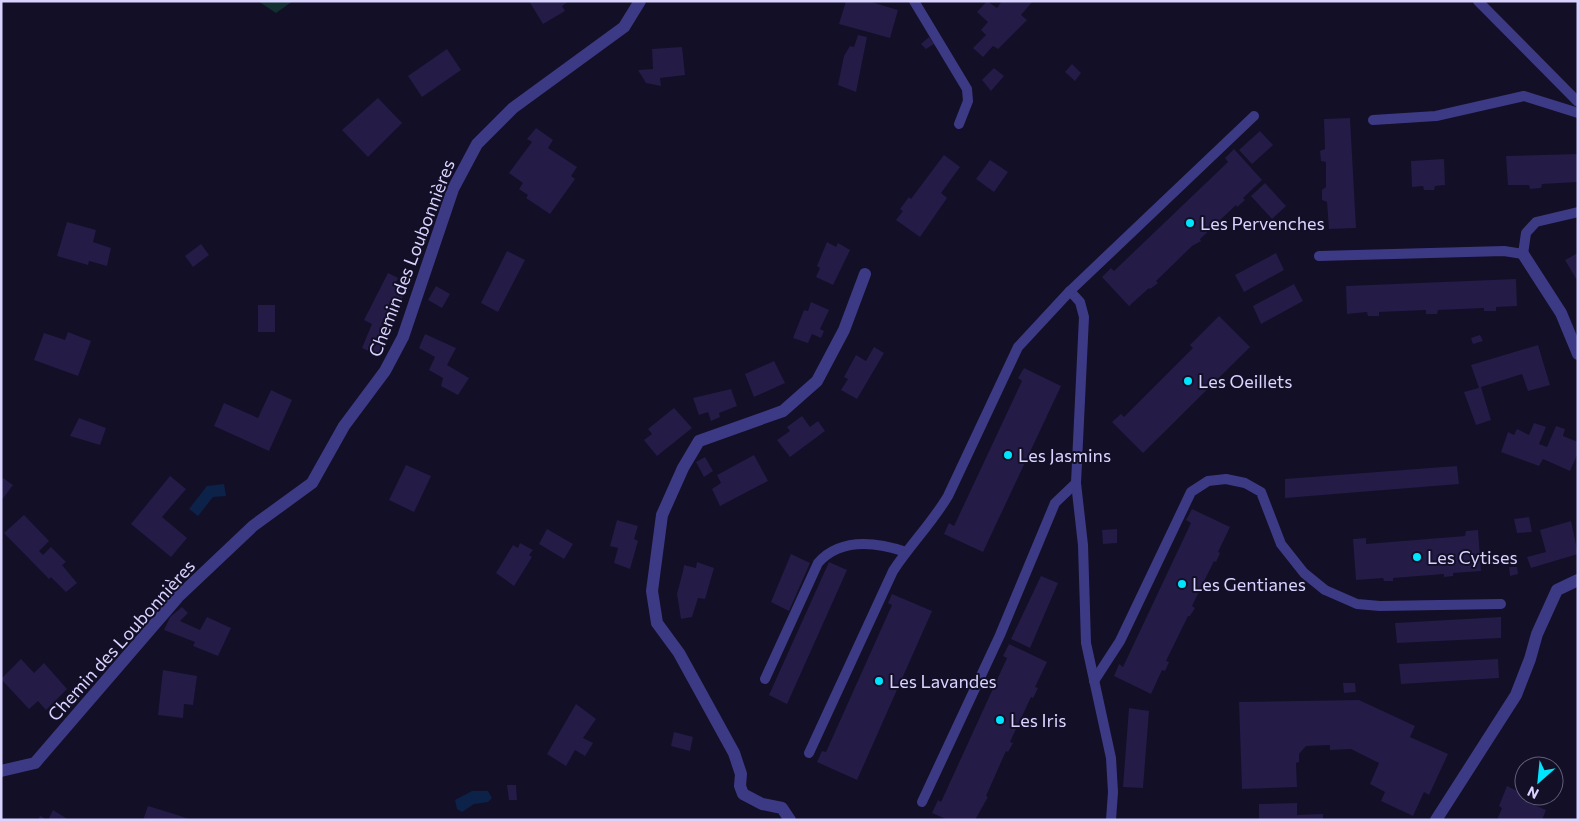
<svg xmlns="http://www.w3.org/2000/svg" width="1579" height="821" font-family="Commissioner,sans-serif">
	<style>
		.green { fill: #12302f }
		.water { fill: #0c2248 }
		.building { fill: #241b47 }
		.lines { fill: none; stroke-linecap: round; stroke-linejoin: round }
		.service { stroke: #3d3a85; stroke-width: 10 }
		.minor { stroke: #3d3a85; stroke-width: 12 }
		.poi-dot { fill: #00e5ff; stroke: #130f26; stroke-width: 2 }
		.labels { text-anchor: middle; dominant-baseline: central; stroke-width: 4; stroke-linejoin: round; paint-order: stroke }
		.poi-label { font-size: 18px; fill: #d9d4ff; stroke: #130f26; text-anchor: start }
		.street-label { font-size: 18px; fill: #d9d4ff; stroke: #130f26 }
	</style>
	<rect width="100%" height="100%" fill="#130f26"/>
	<!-- green -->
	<polygon class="green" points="258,1 293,1 276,13"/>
	<!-- water -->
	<g class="water">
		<polygon points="224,484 226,496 213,497 198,516 189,509 207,486"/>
		<polygon points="472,791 488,791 492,798 488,802 474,804 462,812 457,809 455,800"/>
	</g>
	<!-- building -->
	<g class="building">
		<polygon points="529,1 569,1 562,6 565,11 543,24"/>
		<polygon points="846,1 868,1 898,10 890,38 839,24"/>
		<polygon points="987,1 997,8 1002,1 1033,1 1021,15 1027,20 998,49 993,46 983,57 973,48 986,35 981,30 988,22 977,12"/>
		<polygon points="858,35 867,37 856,92 838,85 844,56 850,46 854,47"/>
		<polygon points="929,37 934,44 926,49 921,44"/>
		<polygon points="682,47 685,75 660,78 661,86 646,83 638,70 653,69 652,49"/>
		<polygon points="447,49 461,70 422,97 408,76"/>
		<polygon points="1072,64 1081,73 1075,81 1065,72"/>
		<polygon points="994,68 1004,76 991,91 982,80"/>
		<polygon points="378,98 402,123 368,157 342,130"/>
		<polygon points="1350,118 1356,228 1329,229 1327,202 1322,200 1322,190 1326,187 1326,162 1321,161 1320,151 1325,149 1324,119"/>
		<polygon points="536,128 553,140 548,148 577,167 571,176 575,179 550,214 526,198 528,195 519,189 523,183 509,173 532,142 527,139"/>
		<polygon points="1260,131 1273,145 1252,164 1239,150"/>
		<polygon points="1234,149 1262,180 1243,198 1245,200 1237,207 1236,205 1200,239 1201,241 1192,246 1156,281 1158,283 1150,289 1149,288 1129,306 1102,277 1111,268 1114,271 1228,162 1225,158"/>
		<polygon points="1578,154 1578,182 1542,184 1541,188 1530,189 1529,185 1508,185 1506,156"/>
		<polygon points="944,155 960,167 941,193 947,198 920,237 896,220 903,211 900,209 909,197 911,199"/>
		<polygon points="1444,159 1445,185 1435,186 1434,190 1424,190 1423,186 1412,187 1411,161"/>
		<polygon points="990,160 1008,172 994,192 976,179"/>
		<polygon points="1265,183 1286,206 1272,219 1251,196"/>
		<polygon points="67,222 96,230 93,242 111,248 107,266 89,261 88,265 57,256"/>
		<polygon points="827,242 836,247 838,243 850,250 833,285 816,277 820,268 817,266"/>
		<polygon points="201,244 209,255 193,267 185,256"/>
		<polygon points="507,251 525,260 498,312 481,303"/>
		<polygon points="1276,253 1284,270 1244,292 1235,275"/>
		<polygon points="1578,253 1578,282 1565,260"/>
		<polygon points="388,273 398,278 395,284 406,289 378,355 362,348 372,324 364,320"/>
		<polygon points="1516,279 1517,306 1496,307 1496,311 1484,311 1484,308 1438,310 1437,314 1426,314 1426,310 1379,312 1379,316 1368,316 1367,312 1347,314 1346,286"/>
		<polygon points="1294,284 1303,301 1261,324 1253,306"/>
		<polygon points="436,286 450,294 442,308 428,300"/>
		<polygon points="811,302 829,310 820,329 824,331 821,338 812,334 808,343 793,338 804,310 808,311"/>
		<rect x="258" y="305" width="17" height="27"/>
		<polygon points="1219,316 1250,347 1143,453 1112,422 1121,414 1124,417 1193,348 1190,345"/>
		<polygon points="68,332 91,341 78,376 34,360 44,333 65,340"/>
		<polygon points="425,334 456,348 447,365 469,378 458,395 441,386 443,378 429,370 435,357 419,348"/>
		<polygon points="1480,335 1483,341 1473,344 1471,338"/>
		<polygon points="1538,345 1550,385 1528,391 1522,374 1481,387 1491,420 1476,425 1464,392 1479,388 1471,365"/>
		<polygon points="874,347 884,353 857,399 841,390 848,379 844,377 856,355 866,361"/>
		<polygon points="774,361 785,383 754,397 745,374"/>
		<polygon points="1024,368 1061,386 983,552 944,534 949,523 954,526 1022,381 1018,378"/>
		<polygon points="731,389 737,406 719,413 720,417 711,421 708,412 699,415 693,398"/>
		<polygon points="271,390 292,400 269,451 214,426 224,403 258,418"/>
		<polygon points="674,408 692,428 657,456 644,440 652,434 648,429"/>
		<polygon points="802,416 810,427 818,421 825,431 790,457 777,440 790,431 787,427"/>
		<polygon points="79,418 106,428 100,445 70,436"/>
		<polygon points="1534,423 1546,427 1539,444 1547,447 1556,426 1565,429 1563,436 1578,442 1578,453 1570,471 1543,459 1539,466 1501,452 1508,432 1514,435 1517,429 1529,435"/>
		<polygon points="754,455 768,481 720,506 712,489 721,483 717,475"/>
		<polygon points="705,457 713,471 704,477 696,462"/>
		<polygon points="406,465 431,476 414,512 389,500"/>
		<polygon points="1457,466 1459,484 1285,498 1285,479"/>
		<polygon points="170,476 186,489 162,517 187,538 171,557 131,524"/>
		<polygon points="3,478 13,485 1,501 1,481"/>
		<polygon points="1192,509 1230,527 1218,552 1220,553 1216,562 1214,561 1192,606 1195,608 1190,616 1188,616 1166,661 1169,662 1165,671 1162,670 1151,694 1114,676 1119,664 1123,667 1191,523 1186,520"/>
		<polygon points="24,515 49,541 39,551 43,555 51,547 66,562 62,565 77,583 66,592 51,577 49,579 4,533"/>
		<polygon points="1529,517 1532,532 1517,533 1514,519"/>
		<polygon points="617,520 638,526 634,539 638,541 630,569 614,563 618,548 610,546"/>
		<polygon points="1571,521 1578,554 1531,568 1527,557 1546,552 1540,530"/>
		<polygon points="547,529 573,544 564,559 539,544"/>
		<polygon points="1117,529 1117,543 1103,544 1102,530"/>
		<polygon points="1478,530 1481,571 1453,573 1453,576 1444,577 1444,574 1393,578 1393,581 1384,581 1383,578 1356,580 1353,539 1366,538 1366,544 1465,536 1466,531"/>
		<polygon points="520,543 533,550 529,555 532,557 514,586 496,573 513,545 518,548"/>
		<polygon points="791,554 810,563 789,611 771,602"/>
		<polygon points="697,562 714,568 705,599 698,598 692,617 681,619 677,594 683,571 684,565 696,568"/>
		<polygon points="829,562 847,570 787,704 769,695"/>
		<polygon points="1509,567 1517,567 1518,574 1510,576"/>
		<polygon points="1041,576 1058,583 1030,648 1011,639"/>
		<polygon points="892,594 932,611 857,780 817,762 822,751 826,752 892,605 888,603"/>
		<polygon points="182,607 188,613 180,621 200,630 207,617 231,628 218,656 193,646 195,642 164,630 170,617"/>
		<polygon points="1501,617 1501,638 1397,643 1395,623"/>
		<polygon points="1009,644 1047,662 1035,687 1038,688 1033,698 1031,697 1010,742 1013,743 1008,752 1006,751 986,796 988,797 975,820 948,820 932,813 938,800 941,802 1007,658 1003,656"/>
		<polygon points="21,659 34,673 44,663 67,689 46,710 38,701 29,709 1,679"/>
		<polygon points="1498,659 1499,678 1401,684 1399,664"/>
		<polygon points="163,670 197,676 193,705 184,704 183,718 158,715"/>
		<polygon points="1343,683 1355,683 1356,692 1344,693"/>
		<polygon points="1359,700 1415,726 1410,737 1448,754 1429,795 1424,792 1413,816 1381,801 1385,792 1370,784 1379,763 1351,749 1330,750 1330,745 1306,746 1299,754 1299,762 1296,763 1297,787 1242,789 1239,702"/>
		<polygon points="576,704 596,719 583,738 593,743 585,756 575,750 566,766 547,754"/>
		<polygon points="1129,708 1149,711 1143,788 1123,787"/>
		<polygon points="674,732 693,737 690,751 671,746"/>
		<polygon points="507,785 516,785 517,800 509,800"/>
		<polygon points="1507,786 1524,794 1523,800 1546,810 1542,820 1497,820 1502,808 1499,806"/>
		<polygon points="1297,803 1297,815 1323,814 1323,820 1259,820 1259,804"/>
		<polygon points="148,806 171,813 192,820 143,820"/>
		<polygon points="53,810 69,820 38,820 40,816 48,820"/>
	</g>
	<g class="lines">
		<!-- service -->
		<g class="service">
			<polyline points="914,1 967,89 968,101 959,124"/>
			<polyline points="1478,1 1578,102"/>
			<polyline points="1373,120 1436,116 1524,96 1578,113"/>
			<polyline points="1319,256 1504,251 1523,254 1526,233 1536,222 1578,212"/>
			<polyline points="1070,291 1080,302 1084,317 1076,483 1083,545 1086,643 1111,758 1113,792 1111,820"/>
			<path d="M765,679L818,563C841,537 876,542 906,552"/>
			<polyline points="1094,681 1120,641 1191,492 1208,481 1226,479 1245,483 1261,492 1281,544 1304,573 1325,590 1357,604 1380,606 1501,604"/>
			<path d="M809,753L893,571C910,545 932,523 948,496L1018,347L1070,291L1254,116"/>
			<polyline points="922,802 1000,635 1055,503 1076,483"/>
		</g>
		<!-- minor -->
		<g class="minor">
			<polyline points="1523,254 1561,313 1578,354"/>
			<polyline points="1,771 35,763 178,597 253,526 312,483 344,426 385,371 403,337 453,189 477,144 513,108 624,27 640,1"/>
			<polyline points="790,820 782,808 762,804 743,794 740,786 741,774 734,753 679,653 657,623 652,591 662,515 683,468 699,441 783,411 817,381 844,330 865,274"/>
			<polyline points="1436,820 1516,695 1530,659 1537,634 1557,590 1578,580"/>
		</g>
	</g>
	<!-- markers -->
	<g class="poi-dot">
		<circle cx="1190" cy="223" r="5"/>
		<circle cx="1188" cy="381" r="5"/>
		<circle cx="1008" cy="455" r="5"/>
		<circle cx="1417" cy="557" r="5"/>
		<circle cx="1182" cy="584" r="5"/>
		<circle cx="879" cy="681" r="5"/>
		<circle cx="1000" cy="720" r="5"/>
	</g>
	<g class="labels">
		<!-- poi labels -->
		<g class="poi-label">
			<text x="1200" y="223">Les Pervenches</text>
			<text x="1198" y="381">Les Oeillets</text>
			<text x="1018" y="455">Les Jasmins</text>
			<text x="1427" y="557">Les Cytises</text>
			<text x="1192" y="584">Les Gentianes</text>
			<text x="889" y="681">Les Lavandes</text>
			<text x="1010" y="720">Les Iris</text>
		</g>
		<!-- street labels -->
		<g class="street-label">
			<text transform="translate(411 258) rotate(-69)">Chemin des Loubonnières</text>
			<text transform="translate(121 640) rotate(-48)">Chemin des Loubonnières</text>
		</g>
	</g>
	<!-- border -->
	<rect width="1579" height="821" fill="none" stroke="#d9d4ff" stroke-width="5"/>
	<!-- north arrow -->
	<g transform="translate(1539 781) rotate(207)"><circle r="24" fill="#130f26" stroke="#625e7d"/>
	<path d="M0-4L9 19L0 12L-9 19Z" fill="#00e5ff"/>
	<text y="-8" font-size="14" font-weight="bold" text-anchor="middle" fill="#d9d4ff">N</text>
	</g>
</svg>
